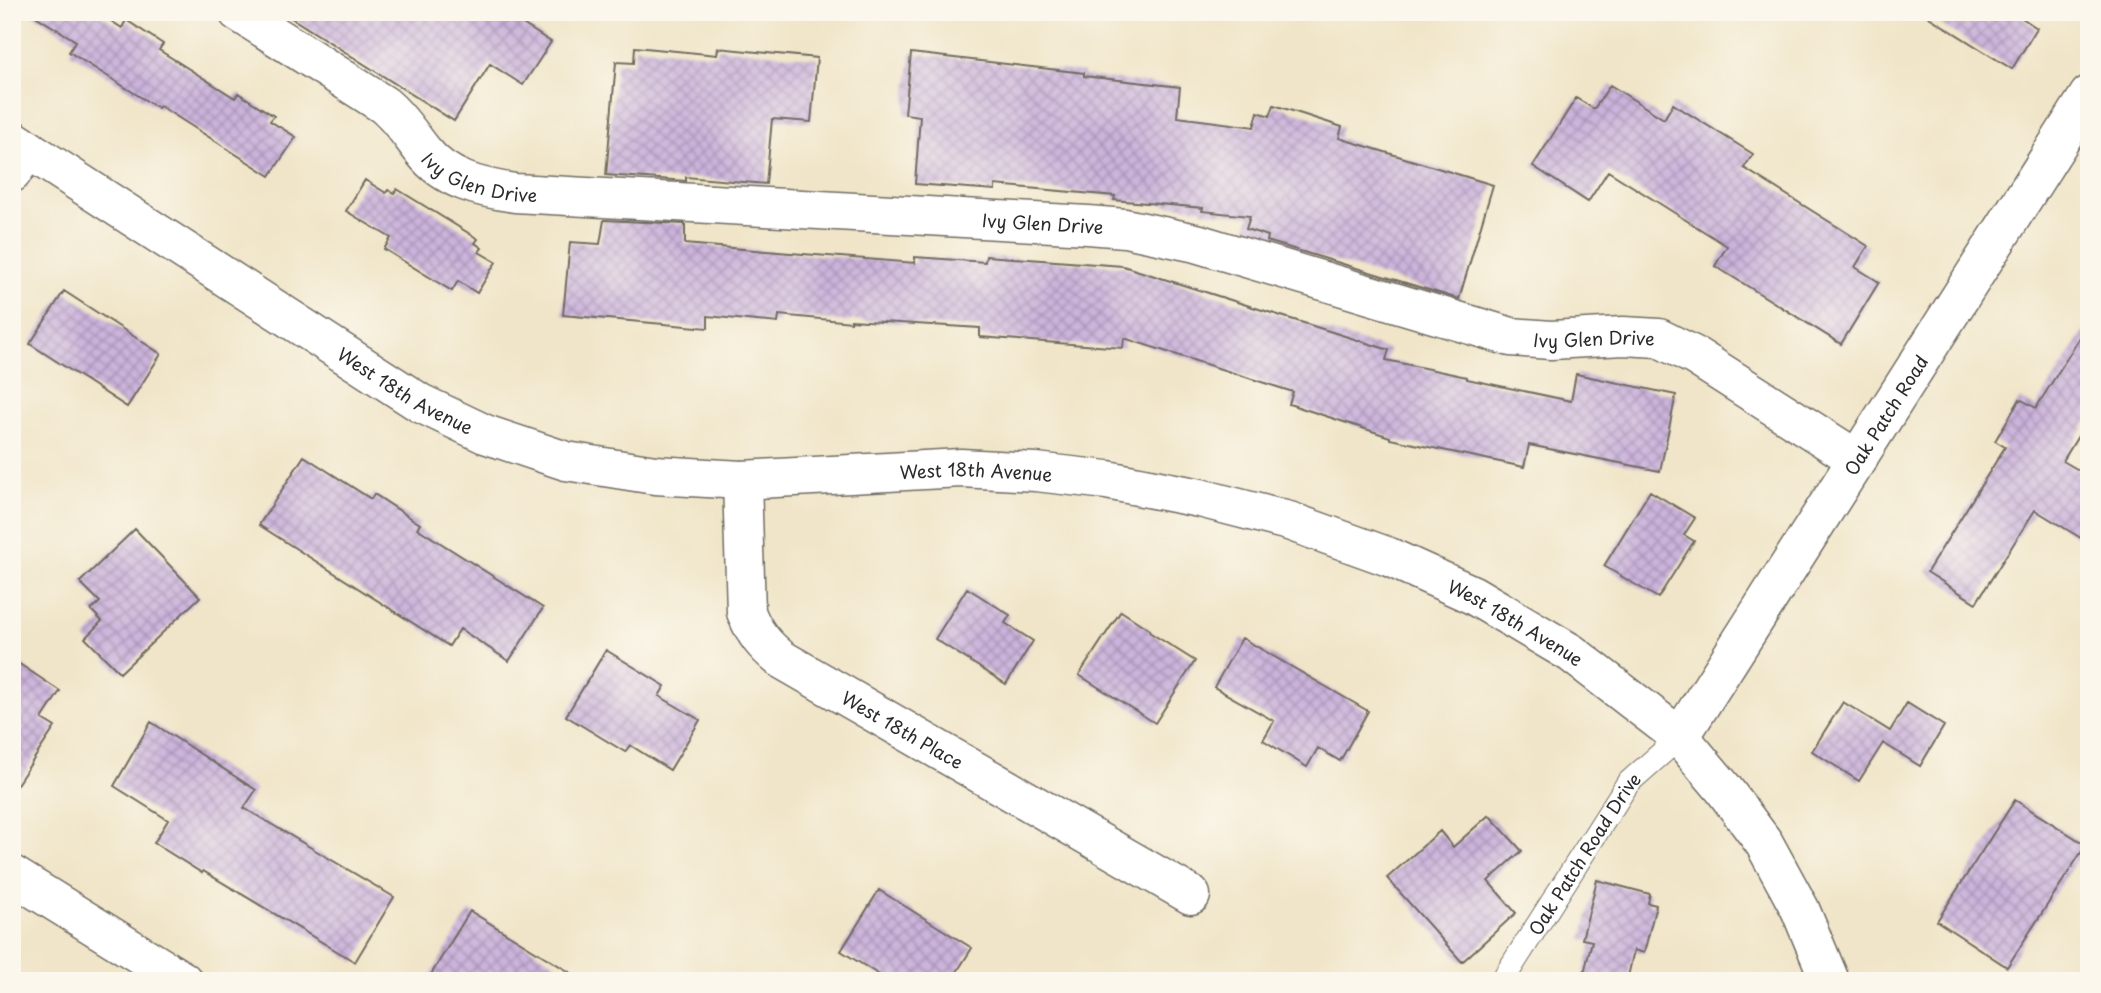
<svg xmlns="http://www.w3.org/2000/svg" width="2101" height="993" viewBox="0 0 2101 993" font-family="'Playpen Sans',sans-serif">
  <style>
    .building { fill: url(#building-cross-hatch) }
    .lines { fill: none; stroke-linecap: round; stroke-linejoin: round }
    .service-casing { stroke: #706c62; stroke-width: 25 }
    .minor-casing { stroke: #706c62; stroke-width: 41 }
    .tertiary-casing { stroke: #706c62; stroke-width: 41 }
    .secondary-casing { stroke: #706c62; stroke-width: 41 }
    .service { stroke: #fff; stroke-width: 23 }
    .minor { stroke: #fff; stroke-width: 38 }
    .tertiary { stroke: #fff; stroke-width: 38 }
    .secondary { stroke: #fff; stroke-width: 38 }
    .labels { text-anchor: middle; dominant-baseline: central; stroke-width: 5; stroke-linejoin: round; paint-order: stroke }
    .street-label { font-size: 18px; fill: #2b2b2b; stroke: #fbf7ec }
  </style>
  <defs>
    <pattern id="building-cross-hatch" width="8" height="8" patternUnits="userSpaceOnUse" patternTransform="scale(1.75)"><rect width="8" height="8" fill="#ccb4dc"/><path d="M0 0l8 8M0 8l8-8" fill="none" stroke="#a693b3"/></pattern>
  </defs>
  <rect width="100%" height="100%" fill="#fbf7ec"/>
  <filter id="ink" filterUnits="userSpaceOnUse"><feTurbulence type="fractalNoise" baseFrequency=".0143" numOctaves="2"/><feDisplacementMap in="SourceGraphic" scale="14" xChannelSelector="R" yChannelSelector="G"/><feConvolveMatrix kernelMatrix="1 2 1 2 8 2 1 2 1" color-interpolation-filters="sRGB"/></filter>
  <filter id="wash" filterUnits="userSpaceOnUse"><feTurbulence type="fractalNoise" baseFrequency=".00686" numOctaves="4" result="noise"/><feDisplacementMap in="SourceGraphic" scale="28" xChannelSelector="R" yChannelSelector="G"/><feGaussianBlur stdDeviation="1.57" result="paint"/><feColorMatrix in="noise" values="0 0 0 0 0 0 0 0 0 0 0 0 0 0 0 0 0 1.4 0 .05"/><feComposite in="paint" operator="in"/></filter>
  <g filter="url(#wash)">
    <rect width="100%" height="100%" fill="#f0e5c8"/>
    <g id="blocks">
      <path class="building" d="M29,12h68l25,16 4,-8 37,24 -4,6 76,48 3,-5 36,23 -4,5 26,16 -26,39 -110,-70 -2,2 -89,-56 7,-11z
        M282,12h222l47,30 -28,43 -33,-21 -36,57z
        M1921,12h92l24,16 -25,41z
        M635,47l82,8 1,-7 99,10 -6,64 -39,-3 -6,65 -80,-7v4l-80,-6 10,-113 18,1z
        M911,53l173,20v3l96,11 -3,30 77,10 4,-15 12,4 4,-11 68,22 -3,11 154,47 -34,114 -192,-58 1,-5 -22,-7 4,-13 -48,-5 1,-3 -89,-8 1,-4 -120,-11v5l-80,-6 5,-68 -15,-2z
        M1610,85l54,34 9,-15 80,50 -9,14 124,78 -13,21 24,15 -38,62 -126,-78 12,-20 -119,-75 -20,31 -55,-36 43,-68 18,11z
        M365,180l21,13 2,-3 6,3 3,-4 81,50 -3,4 7,5 -3,4 17,10 -19,31 -19,-12 -6,10 -68,-42 7,-11 -45,-27z
        M604,220l81,4v20l93,8 137,11v-6l70,5 1,-6 137,10 266,84 -3,10 81,17v2l104,22 5,-27 100,21 -16,76 -131,-26 -5,22 -134,-28v-2l-101,-33 4,-12 -169,-54 -1,10 -143,-11v-9l-129,-8v2l-72,-7 -1,8 -70,-7v12l-145,-13 7,-73 30,2z
        M64,291l97,63 -34,53 -97,-63z
        M2089,323v95l-26,43 26,15v67l-54,-33 -59,93 -49,-31 78,-125 -10,-6 25,-42 16,9z
        M304,456l67,43 3,-5 46,30 -3,4 126,80 -34,53 -49,-32 -11,17 -190,-121z
        M1650,491l45,27 -11,17 10,6 -36,57 -54,-32z
        M135,529l65,68 -80,76 -35,-35 17,-17 -11,-11 9,-8 -20,-20z
        M967,588l43,27 -5,8 28,18 -27,43 -71,-45z
        M1121,611l29,19 -1,2 46,29 -40,62 -76,-48z
        M1242,638l126,73 -28,50 -22,-13 -11,19 -44,-27 11,-19 -60,-34z
        M606,650l59,36 -6,10 41,24 -30,50 -40,-25 -5,7 -59,-36z
        M12,659l48,32 -18,28 13,8 -43,65z
        M1843,702l47,29 17,-28 37,23 -24,40 -37,-23 -24,38 -47,-30z
        M151,722l105,68 -12,18 150,89 -39,65 -152,-91 -1,2 -48,-30 14,-23 -54,-34z
        M2015,800l71,45 -79,122 -70,-46z
        M1489,815l33,36 -34,30 28,32 -54,49 -75,-84 53,-47 13,16z
        M1597,880l53,14 -2,9 8,2 -12,48 -10,-3 -7,31h-45l10,-40 -10,-2z
        M879,890l93,58 -21,33h-62l-48,-30z
        M470,911l114,70h-157z"/>
    </g>
  </g>
  <g filter="url(#ink)">
    <use href="#blocks" fill-opacity="0" stroke="#706c62" stroke-width="2"/>
    <g class="lines">
      <defs>
        <g id="service">
          <path id="s1" d="M1502,981l126,-198 52,-46"/>
        </g>
        <g id="minor">
          <path id="s2" d="M238,12l146,93c17,14 26,30 39,46 22,29 57,37 92,42l573,32 37,3 71,15 315,94 40,3 72,-4 36,2 36,18 163,104"/>
          <path d="M12,173l16,-24"/>
          <path id="s3" d="M742,480l4,132c8,21 18,33 35,47l410,236"/>
          <path d="M12,875l171,106"/>
        </g>
        <g id="tertiary">
          <path id="s4" d="M1680,737l409,-642"/>
        </g>
        <g id="secondary">
          <path id="s5" d="M12,139l408,264 65,31 81,27 89,14 87,5 219,-12 75,4 71,8 93,18 89,23 100,36 84,38 98,58 109,84 43,51 41,55 36,66 30,72"/>
        </g>
      </defs>
      <use href="#service" class="service-casing"/>
      <use href="#minor" class="minor-casing"/>
      <use href="#tertiary" class="tertiary-casing"/>
      <use href="#secondary" class="secondary-casing"/>
      <use href="#service" class="service"/>
      <use href="#minor" class="minor"/>
      <use href="#tertiary" class="tertiary"/>
      <use href="#secondary" class="secondary"/>
    </g>
  </g>
  <g class="labels">
    <g class="street-label">
      <text stroke="none"><textPath href="#s2" startOffset="299">Ivy Glen Drive</textPath></text>
      <text stroke="none"><textPath href="#s2" startOffset="866">Ivy Glen Drive</textPath></text>
      <text stroke="none"><textPath href="#s2" startOffset="1433">Ivy Glen Drive</textPath></text>
      <text stroke="none"><textPath href="#s5" startOffset="467">West 18th Avenue</textPath></text>
      <text stroke="none"><textPath href="#s4" startOffset="382">Oak Patch Road</textPath></text>
      <text stroke="none"><textPath href="#s5" startOffset="1055">West 18th Avenue</textPath></text>
      <text stroke="none"><textPath href="#s5" startOffset="1622">West 18th Avenue</textPath></text>
      <text stroke="none"><textPath href="#s3" startOffset="332">West 18th Place</textPath></text>
      <text stroke="none"><textPath href="#s1" startOffset="152">Oak Patch Road Drive</textPath></text>
    </g>
  </g>
  <rect width="2101" height="993" fill="none" stroke="#fbf7ec" stroke-width="42"/>
</svg>
